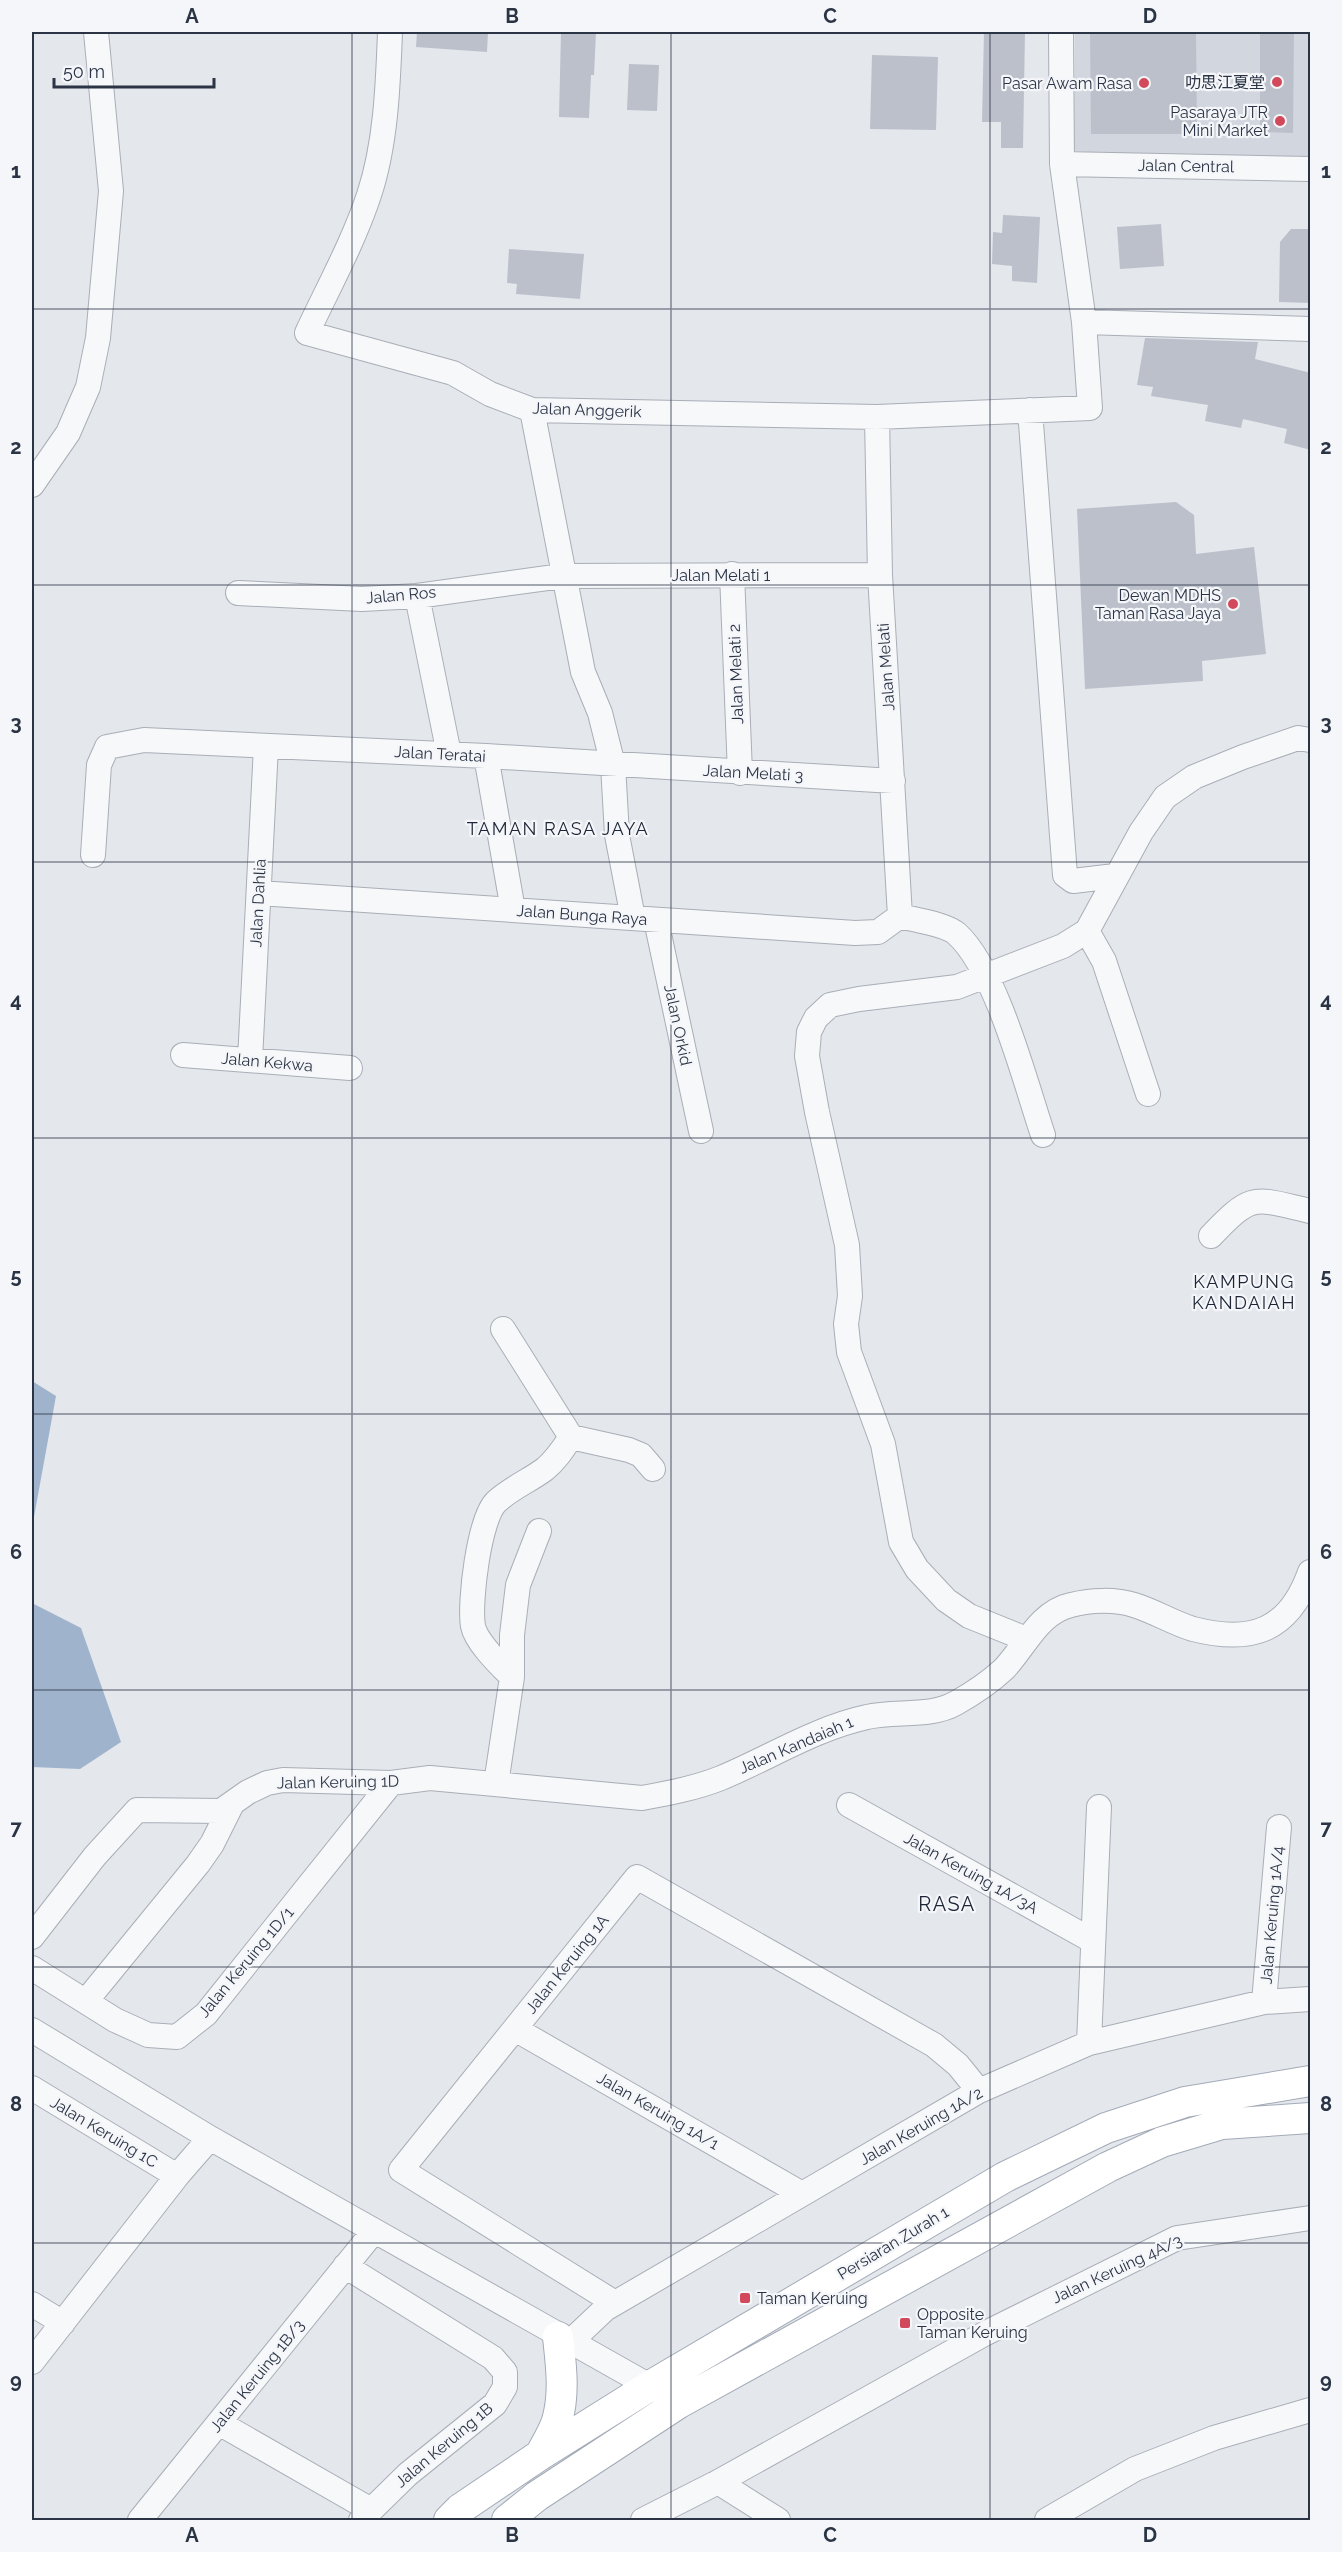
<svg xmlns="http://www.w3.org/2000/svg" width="1342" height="2552" viewBox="0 0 1342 2552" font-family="Raleway,'Noto Sans SC',sans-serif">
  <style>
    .built { fill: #d2d6de }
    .water { fill: #9fb4cc }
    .building { fill: #bbc0ca }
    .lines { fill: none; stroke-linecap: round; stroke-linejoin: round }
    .minor-casing { stroke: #a9aeb7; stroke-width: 26 }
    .major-casing { stroke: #a3abb8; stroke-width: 32 }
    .minor { stroke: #f7f8fa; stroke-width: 24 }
    .major { stroke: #fff; stroke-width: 30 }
    .grid { fill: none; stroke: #2b3445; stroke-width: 1.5; stroke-opacity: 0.55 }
    .poi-dot { fill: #d1495b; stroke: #f4f6f9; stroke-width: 2 }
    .labels { text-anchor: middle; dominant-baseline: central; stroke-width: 4.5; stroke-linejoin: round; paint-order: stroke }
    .poi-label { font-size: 16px; fill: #2b3445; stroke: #f4f6f9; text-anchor: end }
    .street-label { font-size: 16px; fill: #2b3445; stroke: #f4f6f9 }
    .neighbourhood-label { font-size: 18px; letter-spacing: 1.5px; fill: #1d2536; stroke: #f4f6f9 }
    .quarter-label { font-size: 20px; letter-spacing: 1.5px; fill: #1d2536; stroke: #f4f6f9 }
    .neatline { fill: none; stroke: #2b3445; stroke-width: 2 }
    .grid-label { font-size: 20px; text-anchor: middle; font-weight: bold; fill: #2b3445 }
  </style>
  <rect width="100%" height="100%" fill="#e4e7ec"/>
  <path class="built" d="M1075,32h234v129l-235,-5z"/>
  <path class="water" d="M32,1381l24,15 -24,132z
    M32,1603l49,25 40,114 -41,27 -48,-2z"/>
  <path class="building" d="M417,32h71l-1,20 -71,-5z
    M561,32h35l-2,43h-3l-2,43 -30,-1z
    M984,32h41l-2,116h-22v-26h-19z
    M1090,32h106l1,102h-106z
    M1260,32h34l-1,101 -33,-1z
    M872,55l66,2 -2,73 -66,-1z
    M629,64l30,1 -2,46 -30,-1z
    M1003,215l37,2 -3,66 -25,-2v-15l-20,-2 1,-32 9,1z
    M1161,224l3,42 -44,3 -3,-42z
    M1291,229h20v74l-32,-1 1,-60z
    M509,249l75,5 -4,45 -64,-5 1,-10 -10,-1z
    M1145,338l113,4 -3,17 56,14v77l-27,-7 3,-14 -44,-10 -2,9 -36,-7 3,-16 -57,-9 2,-9 -16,-2z
    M1176,502l18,13 2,39 58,-7 12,107 -64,7 1,20 -118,8 -8,-180z"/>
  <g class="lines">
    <defs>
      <path id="minor" d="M390,32c-2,53 -4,112 -21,163 -16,48 -41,93 -62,138l146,40 37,21 42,16 345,7 213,-9 -6,-86 -22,-158 -1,-132
        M1062,164l248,5
        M1084,322l226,7
        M532,410l51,262 17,41 13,52 4,70 16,83
        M1030,410l35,465 8,6 42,-5
        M877,417l3,158 20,341
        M32,485l36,-52 20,-46 10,-49 13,-147 -15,-159
        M732,574l8,199
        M238,593l124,6 55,-3 145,-20 318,-1
        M417,596l32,158
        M486,756l27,154
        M93,855l6,-90 8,-18 37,-7 342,16 407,25
        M259,893l596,40 23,-1 22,-16
        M900,916c14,4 46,8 57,18 40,37 68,148 86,201
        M656,920l45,211
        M1087,931l17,30 44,133
        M183,1055l167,13
        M250,1060l16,-314
        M1211,1236c42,-44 42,-38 99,-25
        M503,1329l68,108 58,13 12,5 12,14
        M1026,1639l-57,-23 -23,-16 -29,-31 -16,-27 -18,-98 -34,-92 -3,-28 4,-28 -3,-51 -30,-133 -10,-56 2,-24 7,-14 14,-13 29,-6 98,-12 106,-41 24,-15 54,-99 24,-35 29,-20 49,-20 55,-19 12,2
        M512,1677v-42l6,-50 21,-54
        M496,1784l16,-107c-12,-12 -36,-35 -39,-51 -4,-23 6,-107 23,-124 15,-14 33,-21 49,-33 11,-9 18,-20 26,-32
        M849,1805l244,136
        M32,1937l63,-81 42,-46 84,1 27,-19 19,-9 16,-3 108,3 39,-5 212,20c27,-5 54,-10 79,-20 48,-20 95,-50 146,-61 28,-7 63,1 89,-14 16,-9 34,-21 48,-34 21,-22 35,-57 67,-64 19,-5 44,-6 63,0 20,6 39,18 59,24 59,15 96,2 117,-57
        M32,1968l83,52 33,15 29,2 29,-23 185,-231
        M86,2001l112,-137 14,-20 19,-38
        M1264,2002l15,-175
        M515,2029l287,165
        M32,2030l178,108 452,255
        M1089,2043l10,-236
        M32,2088l145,88
        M345,2266l148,92 12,14v15l-10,17 -87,70 -47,46
        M615,2303l-214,-133 236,-293 297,168 24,20 21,26
        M32,2304l31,19
        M569,2343l36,-34 374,-218 110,-48 175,-41 46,-3
        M32,2362l145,-186 33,-38
        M219,2423l152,87
        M718,2482l60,38
        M140,2520l234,-289
        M643,2520l75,-38 268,-149 191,-95 133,-20
        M1047,2520l88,-51 79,-31 96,-28"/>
      <path id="major" d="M540,2455c6,-11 13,-22 17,-34 8,-28 4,-56 1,-84
        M449,2520l11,-11 80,-54 110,-69 355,-209 101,-49 79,-26 125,-21
        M507,2520l30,-24 142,-93 429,-236 54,-25 60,-18 88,-6"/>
    </defs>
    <use href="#minor" class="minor-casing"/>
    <use href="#major" class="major-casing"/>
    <use href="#minor" class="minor"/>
    <use href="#major" class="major"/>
  </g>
  <path class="grid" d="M352,32v2488M671,32v2488M990,32v2488M32,309h1278M32,585h1278M32,862h1278M32,1138h1278M32,1414h1278M32,1690h1278M32,1967h1278M32,2243h1278"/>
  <g class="poi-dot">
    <circle cx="1277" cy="82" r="6"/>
    <circle cx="1144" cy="83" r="6"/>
    <circle cx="1280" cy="121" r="6"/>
    <circle cx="1233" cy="604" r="6"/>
    <rect x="739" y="2292" width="12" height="12" rx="3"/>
    <rect x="899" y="2317" width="12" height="12" rx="3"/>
  </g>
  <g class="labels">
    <g class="poi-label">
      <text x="1265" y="82">叻思江夏堂</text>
      <text x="1132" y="83">Pasar Awam Rasa</text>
      <text x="1268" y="112">Pasaraya JTR<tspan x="1268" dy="18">Mini Market</tspan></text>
      <text x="1221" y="595">Dewan MDHS<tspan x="1221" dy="18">Taman Rasa Jaya</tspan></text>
      <text x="757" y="2298" text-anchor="start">Taman Keruing</text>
      <text x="917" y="2314" text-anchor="start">Opposite<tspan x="917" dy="18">Taman Keruing</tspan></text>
    </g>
    <g class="street-label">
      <text transform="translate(1186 166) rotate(1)">Jalan Central</text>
      <text transform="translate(587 410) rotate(2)">Jalan Anggerik</text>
      <text x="721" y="575">Jalan Melati 1</text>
      <text transform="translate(401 595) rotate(-5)">Jalan Ros</text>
      <text transform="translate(886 667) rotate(-94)">Jalan Melati</text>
      <text transform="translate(736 674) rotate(-92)">Jalan Melati 2</text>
      <text transform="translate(440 754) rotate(3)">Jalan Teratai</text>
      <text transform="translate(753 773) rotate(3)">Jalan Melati 3</text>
      <text transform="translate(258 903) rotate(-87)">Jalan Dahlia</text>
      <text transform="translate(582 915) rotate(4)">Jalan Bunga Raya</text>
      <text transform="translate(678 1025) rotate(78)">Jalan Orkid</text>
      <text transform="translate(267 1062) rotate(5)">Jalan Kekwa</text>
      <text transform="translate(796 1745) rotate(-23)">Jalan Kandaiah 1</text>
      <text transform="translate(338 1782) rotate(-1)">Jalan Keruing 1D</text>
      <text transform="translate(971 1873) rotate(29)">Jalan Keruing 1A/3A</text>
      <text transform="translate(1272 1915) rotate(-85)">Jalan Keruing 1A/4</text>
      <text transform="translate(246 1962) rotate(-50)">Jalan Keruing 1D/1</text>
      <text transform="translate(567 1964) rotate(-51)">Jalan Keruing 1A</text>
      <text transform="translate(658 2111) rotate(30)">Jalan Keruing 1A/1</text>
      <text transform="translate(921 2126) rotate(-30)">Jalan Keruing 1A/2</text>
      <text transform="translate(104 2132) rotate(31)">Jalan Keruing 1C</text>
      <text transform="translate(893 2243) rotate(-31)">Persiaran Zurah 1</text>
      <text transform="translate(1117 2269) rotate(-25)">Jalan Keruing 4A/3</text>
      <text transform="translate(257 2376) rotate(-51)">Jalan Keruing 1B/3</text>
      <text transform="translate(444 2445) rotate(-40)">Jalan Keruing 1B</text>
    </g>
    <g class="neighbourhood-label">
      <text x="558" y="828">TAMAN RASA JAYA</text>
      <text x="1244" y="1281">KAMPUNG<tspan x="1244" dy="21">KANDAIAH</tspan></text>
    </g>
    <g class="quarter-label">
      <text x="947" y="1904">RASA</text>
    </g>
  </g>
  <rect width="1342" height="2552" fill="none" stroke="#f4f6f9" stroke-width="66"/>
  <path d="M54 78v9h160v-9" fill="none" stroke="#2b3445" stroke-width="3"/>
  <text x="63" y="78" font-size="18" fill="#2b3445" stroke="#f4f6f9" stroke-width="4.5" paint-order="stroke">50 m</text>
  <rect x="33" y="33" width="1276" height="2486" class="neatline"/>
  <g class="grid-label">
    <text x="192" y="23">A</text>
    <text x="512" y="23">B</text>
    <text x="830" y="23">C</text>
    <text x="1150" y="23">D</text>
    <text x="16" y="178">1</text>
    <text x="1326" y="178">1</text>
    <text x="16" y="454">2</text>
    <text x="1326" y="454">2</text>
    <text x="16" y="730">3</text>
    <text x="1326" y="730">3</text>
    <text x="16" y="1007">4</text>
    <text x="1326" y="1007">4</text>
    <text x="16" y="1283">5</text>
    <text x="1326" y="1283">5</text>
    <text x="16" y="1559">6</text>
    <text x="1326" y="1559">6</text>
    <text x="16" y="1835">7</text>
    <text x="1326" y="1835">7</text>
    <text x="16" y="2111">8</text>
    <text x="1326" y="2111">8</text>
    <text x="16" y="2388">9</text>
    <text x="1326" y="2388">9</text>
    <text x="192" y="2542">A</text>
    <text x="512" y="2542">B</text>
    <text x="830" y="2542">C</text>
    <text x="1150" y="2542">D</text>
  </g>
</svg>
